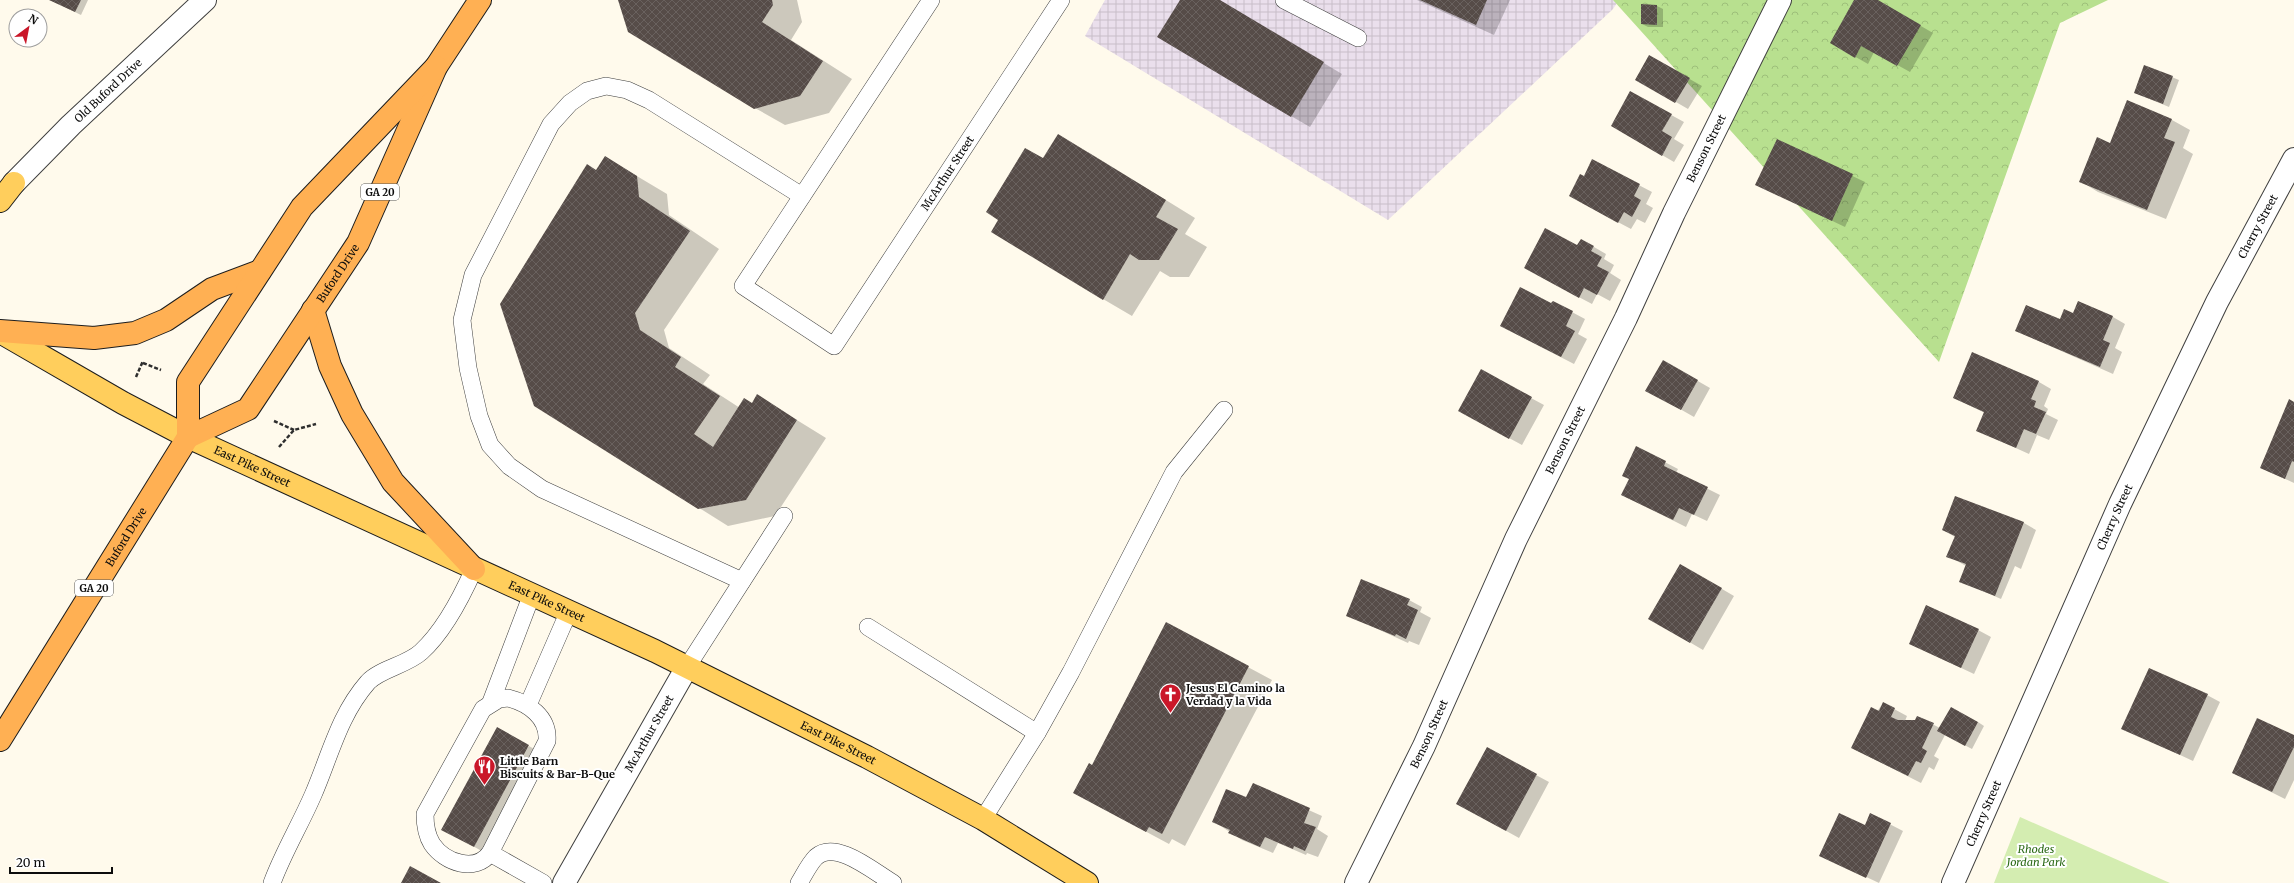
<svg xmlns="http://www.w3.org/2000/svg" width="2294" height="883" viewBox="0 0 2294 883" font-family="Merriweather,serif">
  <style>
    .industrial { fill: url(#industrial-grid) }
    .forest { fill: url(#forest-crowns) }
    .park { fill: #d4edb1 }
    .shadow { fill: #0003 }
    .building { fill: url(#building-cross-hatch) }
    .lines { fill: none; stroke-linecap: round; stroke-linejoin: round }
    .service-casing { stroke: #3f3f3f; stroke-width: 18 }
    .minor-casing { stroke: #3f3f3f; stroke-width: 24 }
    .primary-casing { stroke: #1d1d1d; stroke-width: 24 }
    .trunk-casing { stroke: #1d1d1d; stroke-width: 24 }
    .path { stroke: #2e2e2e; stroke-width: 2.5; stroke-dasharray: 4 2; stroke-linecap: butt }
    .service { stroke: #fff; stroke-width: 17 }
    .minor { stroke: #fff; stroke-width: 22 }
    .primary { stroke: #ffce5c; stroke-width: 22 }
    .trunk { stroke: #ffb053; stroke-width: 22 }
    .labels { text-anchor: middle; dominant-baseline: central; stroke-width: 4; stroke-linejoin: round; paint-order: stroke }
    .shield { fill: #fff; stroke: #555; stroke-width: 1 }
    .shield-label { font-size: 10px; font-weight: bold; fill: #0c0c0c }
    .street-label { font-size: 11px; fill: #0c0c0c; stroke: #fff }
    .poi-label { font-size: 11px; font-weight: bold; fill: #0c0c0c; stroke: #fff; text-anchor: start }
    .park-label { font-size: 11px; font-style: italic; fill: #2c6a17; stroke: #fff }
  </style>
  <defs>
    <pattern id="industrial-grid" width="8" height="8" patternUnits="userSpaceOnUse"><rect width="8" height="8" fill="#eadfec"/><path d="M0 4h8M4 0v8" fill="none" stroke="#c8bec9"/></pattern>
    <pattern id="forest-crowns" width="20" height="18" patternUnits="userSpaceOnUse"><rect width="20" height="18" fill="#b8e08f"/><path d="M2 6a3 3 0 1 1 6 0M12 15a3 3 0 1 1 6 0" fill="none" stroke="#9dbf7a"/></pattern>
    <pattern id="building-cross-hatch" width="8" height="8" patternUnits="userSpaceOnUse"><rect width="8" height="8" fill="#564c48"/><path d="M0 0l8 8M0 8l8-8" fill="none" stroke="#69615e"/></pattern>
  </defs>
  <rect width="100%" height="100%" fill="#fffaec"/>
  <path class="industrial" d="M1105,0h514l-6,9 -225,211 -303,-184z"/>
  <path class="forest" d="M1613,0h495l-48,23 -121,339z"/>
  <path class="park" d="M2020,817l150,66h-176z"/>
  <path class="shadow" d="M50,0h38l-7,15z
    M619,0h178l5,22 -11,18 61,39 -23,34 -44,12 -30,-17z
    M1181,0h38l123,74 -32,53 -19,-11z
    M1417,0h93l-16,35z
    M1856,0h20l57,33 -23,39 -36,-20 -6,12 -37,-21z
    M1642,5l15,1 6,3v18h-15l-6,-3z
    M1649,56l53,30 -14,23 -52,-30z
    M2145,66l34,14 -10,27 -34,-14z
    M1631,93l53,29 -10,17 10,6 -10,17 -62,-36z
    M2128,101l44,19 18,10 -7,18 10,6 -27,65 -68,-27 -18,-11 31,-37z
    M1777,140l88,42 -20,45 -88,-42z
    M1088,152l107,66 -10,16 22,13 -18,30h-19l-10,-6 -28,45 -29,-17 -60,-139z
    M605,157l62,37 2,21 50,34 -55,81 5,18 41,27 -7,9 37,24 13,-4 5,-8 68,42 -51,78 -47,10 -193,-121 62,-234z
    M1593,161l59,31 -6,12 7,4 -8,15 -8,-4 -6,10 -49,-26 3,-26z
    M1578,246l16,1 12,7 -2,5 10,6 -4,8 11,7 -11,21 -13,-7 -5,10 -55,-29z
    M1553,302l32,17 -7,15 9,5 -13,25 -60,-31z
    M2113,317l12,7 -10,24 7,4 -9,22 -97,-43 45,-10z
    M1663,361l47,27 -16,29 -35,-20z
    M2039,382l12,7 -7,17 4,3 -2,5 12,6 -9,20 -12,-5 -8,19 -51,-23 7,-18 -31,-15z
    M1531,398l13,7 -22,40 -50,-27z
    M2294,403v80l-33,-15z
    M1636,447l42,22 -2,4 44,22 -13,26 -15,-7 -6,13 -64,-32 8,-16z
    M2024,523l12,7 -15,39 -6,-3 -14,33 -41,-18 6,-15 -18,-10 7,-19 -12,-7z
    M1681,565l53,31 -31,54 -53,-31z
    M1409,600l13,7 -2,5 11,6 -12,27 -10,-4 -1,2 -61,-28z
    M1166,623l106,57 -87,166 -13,-7 -3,5 -95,-51 18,-27z
    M1978,630l13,7 -17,37 -51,-24z
    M2207,695l13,7 -27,59 -71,-33z
    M1883,703l24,13 -2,5h11l2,-4 22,11 38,-6 6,4 -12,23 -27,-14 -11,21 5,3 -5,11 -5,-3 -8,16 -69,-35z
    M2294,736v44l-9,19 -52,-26z
    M529,746l12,7 -54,101 -32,-18z
    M1536,775l13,7 -30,56 -49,-27z
    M1253,785l69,31 -5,13 11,7 -10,21 -11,-4 -1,2 -28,-12 -5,10 -31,-13 -29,-19 34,-22z
    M1870,814l33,17 -24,52 -59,-28 45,-29z"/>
  <path class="building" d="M49,0h32l-6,12z
    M618,0h154l1,5 -11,17 61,39 -23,35 -46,13 -126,-77z
    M1180,0h40l104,62 -33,55 -134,-80z
    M1420,0h67l-11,25z
    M1854,0h24l43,25 -24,41 -36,-20 -6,12 -25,-15z
    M1641,4l16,1v20l-16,-1z
    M1649,55l41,23 -15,25 -40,-23z
    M2144,65l29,11 -10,28 -29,-11z
    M1630,91l42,23 -10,17 10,6 -10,19 -51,-30z
    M2127,100l45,19 -8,19 11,4 -28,68 -68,-28 18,-45 13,6z
    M1058,134l108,66 -10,17 22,12 -19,31h-20l-9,-6 -27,46 -112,-68 7,-12 -12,-8 39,-64 18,10z
    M1777,139l76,35 -21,47 -77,-36z
    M605,156l32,20 2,21 51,34 -55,82 5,17 41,27 -6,10 45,29 -26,38 19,13 31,-49 8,5 5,-9 40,26 -51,80 -48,9 -164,-103 -34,-102 87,-140 9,6z
    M1592,159l48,25 -6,12 7,4 -9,17 -8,-5 -6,11 -49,-27 11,-22 4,2z
    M1545,228l32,17 4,-6 13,7 -3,5 11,6 -5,9 12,6 -12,23 -13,-7 -5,10 -55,-30z
    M1520,287l31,16 2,-2 20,10 -7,15 9,5 -14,26 -61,-31z
    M2078,301l35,15 -10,24 7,3 -10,24 -85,-36 11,-26 34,14 4,-10 9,4z
    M1972,352l67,29 -8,18 5,2 -2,6 12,5 -10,22 -12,-5 -8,19 -40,-17 8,-19 -31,-14z
    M1663,360l35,20 -17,30 -36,-19z
    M1481,369l51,28 -23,42 -51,-28z
    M2289,399l5,3v60l-2,-1 -7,18 -25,-11z
    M1636,446l30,15 -2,5 44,21 -14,28 -15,-7 -6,12 -52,-25 8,-16 -7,-3z
    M1955,496l69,26 -29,74 -36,-14 7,-18 -20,-7 9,-21 -13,-6z
    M1680,564l42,24 -32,55 -42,-24z
    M1361,579l49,20 -3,6 11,5 -12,29 -10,-5 -1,2 -49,-20z
    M1926,605l53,24 -18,39 -52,-24z
    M1166,622l83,44 -87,168 -13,-7 -3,5 -73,-39 16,-30 3,2z
    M2149,668l59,26 -28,61 -59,-26z
    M1883,702l12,6 -4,9 7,3h17l2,-4 17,7 -12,25 5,3 -6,12 -5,-2 -8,15 -57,-28 20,-41 8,4z
    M1951,707l27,15 -13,24 -28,-15z
    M2257,718l37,17v12l-22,45 -40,-19z
    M497,727l32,18 -55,102 -33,-17z
    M1487,747l50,27 -31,57 -50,-27z
    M1253,783l57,25 -6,15 12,4 -11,24 -11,-5 -1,3 -28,-12 -5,10 -32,-14 2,-3 -18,-8 14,-33 20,8z
    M1839,813l26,12 5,-12 21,10 -25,55 -47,-22z
    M410,866l31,17h-40z"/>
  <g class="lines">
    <defs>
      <g id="service">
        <path id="s1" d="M931,0l-188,286 91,60 227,-346"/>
        <path d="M1284,0l74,38"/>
        <path d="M742,581l-200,-92 -33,-23 -19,-21 -11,-29 -11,-48 -6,-48 11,-45 78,-151 19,-21 17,-12 19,-5 21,4 22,10 153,96"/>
        <path d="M868,627l169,106"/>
        <path d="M687,667l97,-151"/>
        <path d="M508,698c20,5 41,19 39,43l-57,112c-14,20 -45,10 -58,-9 -5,-8 -7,-20 -7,-30l58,-105 16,-10z"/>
        <path d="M491,702l41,-108"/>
        <path d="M528,705l41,-94"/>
        <path d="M983,819l54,-86 34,-61 103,-200 50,-62"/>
        <path d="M490,853l53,30"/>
        <path d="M272,883c11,-30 28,-58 41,-88 17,-39 26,-80 55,-113 12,-13 39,-17 53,-30 22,-20 41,-56 53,-83"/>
        <path d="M799,883c5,-8 10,-19 17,-26 20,-18 58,15 77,26"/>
      </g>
      <g id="minor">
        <path id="s2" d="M14,183l57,-58 134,-125"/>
        <path id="s3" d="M564,883l123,-216"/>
        <path id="s4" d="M1356,883l68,-137 92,-207 110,-221 48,-105 106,-213"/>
        <path id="s5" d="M1953,883l167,-379 97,-202 77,-143"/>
      </g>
      <g id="primary">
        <path d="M0,201l14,-18"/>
        <path id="s6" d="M0,332l123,71 65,34 467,214 212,106 116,62 104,64"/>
      </g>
      <g id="trunk">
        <path d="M313,310l17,56 22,48 41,68 81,87"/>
        <path d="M0,331l94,7 41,-5 31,-13 46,-31 48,-18"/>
        <path id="s7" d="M188,437l60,-28 110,-166 78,-176 44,-67"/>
        <path id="s8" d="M0,740l188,-303v-55l114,-175 134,-140"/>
      </g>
    </defs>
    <use href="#service" class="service-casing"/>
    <use href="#minor" class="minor-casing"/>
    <use href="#primary" class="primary-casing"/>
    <use href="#trunk" class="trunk-casing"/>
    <path class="path" d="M143,363l18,7
      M136,377l7,-16
      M274,421l20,9
      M279,447l15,-17 22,-6"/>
    <use href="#service" class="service"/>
    <use href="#minor" class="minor"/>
    <use href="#primary" class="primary"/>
    <use href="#trunk" class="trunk"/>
  </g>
  <defs>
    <symbol id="church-pin" viewBox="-11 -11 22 30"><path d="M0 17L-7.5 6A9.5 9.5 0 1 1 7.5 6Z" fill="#ca1729" stroke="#fff"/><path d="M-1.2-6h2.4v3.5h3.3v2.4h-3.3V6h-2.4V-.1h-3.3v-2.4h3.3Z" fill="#fff"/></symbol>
    <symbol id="restaurant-pin" viewBox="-11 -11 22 30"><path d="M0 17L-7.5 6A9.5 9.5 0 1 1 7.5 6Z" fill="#ca1729" stroke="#fff"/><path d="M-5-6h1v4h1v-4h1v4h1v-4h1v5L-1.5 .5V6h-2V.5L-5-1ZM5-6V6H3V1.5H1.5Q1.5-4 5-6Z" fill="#fff"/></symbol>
  </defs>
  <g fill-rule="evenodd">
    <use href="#church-pin" x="1158" y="682" width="25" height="34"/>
    <use href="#restaurant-pin" x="472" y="754" width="25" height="34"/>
  </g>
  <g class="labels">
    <g class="shield">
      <rect x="361" y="184" width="38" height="16" rx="3"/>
      <rect x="75" y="580" width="38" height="16" rx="3"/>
    </g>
    <g class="shield-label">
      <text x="380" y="192">GA 20</text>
      <text x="94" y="588">GA 20</text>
    </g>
    <g class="street-label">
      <text stroke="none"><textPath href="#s2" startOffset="132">Old Buford Drive</textPath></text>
      <text stroke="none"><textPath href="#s4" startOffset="814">Benson Street</textPath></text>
      <text stroke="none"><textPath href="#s1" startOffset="658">McArthur Street</textPath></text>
      <text stroke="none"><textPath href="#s5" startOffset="724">Cherry Street</textPath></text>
      <text stroke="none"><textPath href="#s7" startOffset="229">Buford Drive</textPath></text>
      <text stroke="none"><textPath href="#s4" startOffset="490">Benson Street</textPath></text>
      <text stroke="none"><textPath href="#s6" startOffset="286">East Pike Street</textPath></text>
      <text stroke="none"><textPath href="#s5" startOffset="400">Cherry Street</textPath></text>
      <text stroke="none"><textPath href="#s8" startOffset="239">Buford Drive</textPath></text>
      <text stroke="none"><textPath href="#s6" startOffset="610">East Pike Street</textPath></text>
      <text stroke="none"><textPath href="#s3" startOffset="172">McArthur Street</textPath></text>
      <text stroke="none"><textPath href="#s4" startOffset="166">Benson Street</textPath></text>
      <text stroke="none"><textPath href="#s6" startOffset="934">East Pike Street</textPath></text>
      <text stroke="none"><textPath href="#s5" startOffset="76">Cherry Street</textPath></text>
    </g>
    <g class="poi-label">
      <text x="1186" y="688">Jesus El Camino la<tspan x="1186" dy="13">Verdad y la Vida</tspan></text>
      <text x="500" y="761">Little Barn<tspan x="500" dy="13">Biscuits &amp; Bar-B-Que</tspan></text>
    </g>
    <g class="park-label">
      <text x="2036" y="849">Rhodes<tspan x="2036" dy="13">Jordan Park</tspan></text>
    </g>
  </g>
  <g transform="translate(28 28) rotate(32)"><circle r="19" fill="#ffffff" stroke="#9e9e9e"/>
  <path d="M0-3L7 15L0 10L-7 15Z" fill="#ca1729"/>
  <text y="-6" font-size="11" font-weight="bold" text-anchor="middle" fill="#0c0c0c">N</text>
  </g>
  <path d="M10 867v6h102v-6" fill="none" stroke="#0c0c0c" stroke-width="2"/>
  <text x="16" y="867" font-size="12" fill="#0c0c0c" stroke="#ffffff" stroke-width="3" paint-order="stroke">20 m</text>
</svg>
